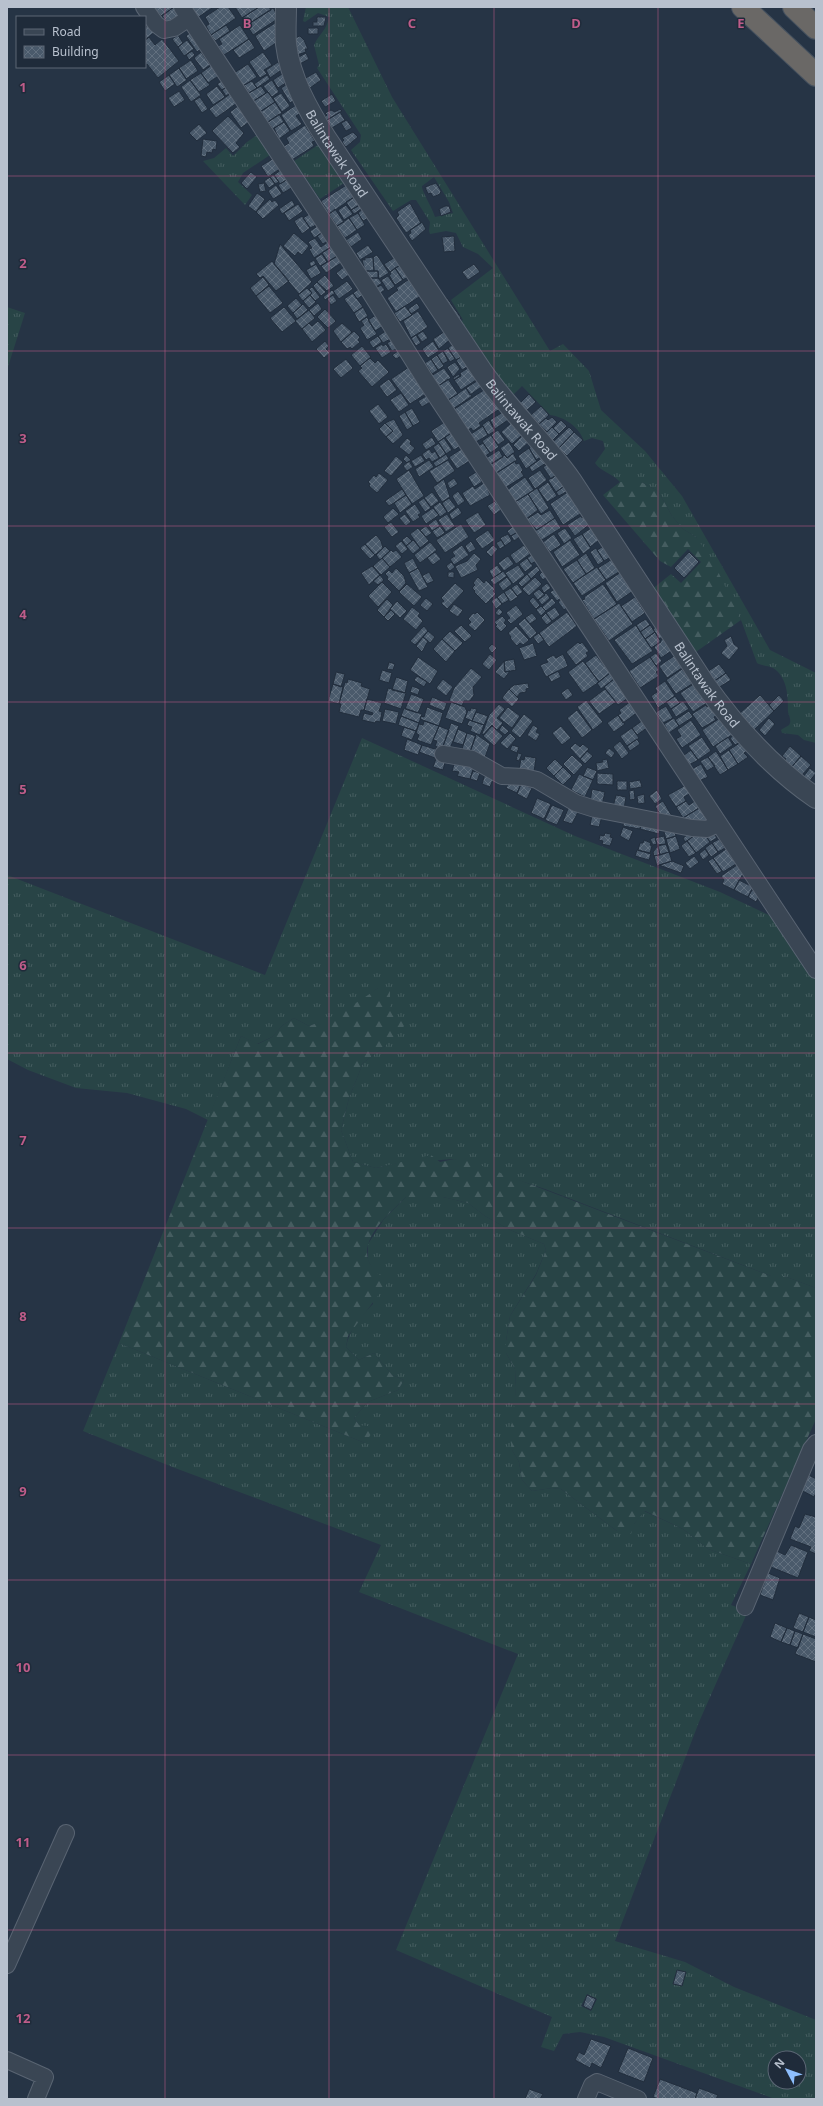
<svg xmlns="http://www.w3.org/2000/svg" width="823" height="2106" viewBox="0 0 823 2106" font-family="'Noto Sans',sans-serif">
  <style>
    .grass { fill: url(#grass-tufts); fill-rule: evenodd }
    .forest { fill: url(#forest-firs) }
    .building { fill: url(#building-cross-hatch); stroke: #212d3c }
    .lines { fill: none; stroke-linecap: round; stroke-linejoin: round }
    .minor-casing { stroke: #596472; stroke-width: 18 }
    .tertiary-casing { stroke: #596472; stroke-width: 22 }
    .trunk-casing { stroke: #45515f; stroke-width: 24 }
    .minor { stroke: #3a4654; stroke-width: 16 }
    .tertiary { stroke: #3a4654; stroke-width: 20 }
    .trunk { stroke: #6a6866; stroke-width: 22 }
    .grid { fill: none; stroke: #be5c89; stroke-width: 1; stroke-opacity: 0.55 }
    .labels { text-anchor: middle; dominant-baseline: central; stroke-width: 3; stroke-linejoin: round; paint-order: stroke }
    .street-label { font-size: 13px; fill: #b8c1ce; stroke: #1f2b3a }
    .grid-label { font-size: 13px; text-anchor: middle; font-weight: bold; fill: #be5c89; stroke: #1f2b3a; stroke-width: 3; stroke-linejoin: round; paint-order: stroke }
  </style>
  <defs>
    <pattern id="grass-tufts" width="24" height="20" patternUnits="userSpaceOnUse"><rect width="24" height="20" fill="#284446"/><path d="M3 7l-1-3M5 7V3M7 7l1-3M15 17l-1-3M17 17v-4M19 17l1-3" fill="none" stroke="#455d60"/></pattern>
    <pattern id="forest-firs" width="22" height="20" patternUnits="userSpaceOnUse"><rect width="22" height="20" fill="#284446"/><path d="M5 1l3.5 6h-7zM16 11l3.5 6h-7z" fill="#455d60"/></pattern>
    <pattern id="building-cross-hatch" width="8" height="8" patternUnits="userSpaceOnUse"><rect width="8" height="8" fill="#4a5a6b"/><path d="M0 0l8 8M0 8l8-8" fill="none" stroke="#62707f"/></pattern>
  </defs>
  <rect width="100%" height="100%" fill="#263445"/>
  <path class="grass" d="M306,7h42l44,90 158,254 13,-7 26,27 12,39 44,41 37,45 88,154 46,23v70l-12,-3 -6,-5 -16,-2 -1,-3c2,-2 6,-3 8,-5 3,-4 0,-9 -1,-13 0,-14 0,-30 -11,-41 -6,-6 -13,-4 -20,-8l-16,-43 -45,-83 -13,-8 -11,-13 -14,-25 -17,-9h-21c-8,-9 -19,-10 -25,-19l10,-14 -2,-8 -11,-3 -8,3c-5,-14 -19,-24 -34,-26l-28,-29 -11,11 -53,-73 5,-4 -12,-20 42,-32 -15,-14 -15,-7 -7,-14 -10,-2 -16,3 -1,-3 1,-9 -14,-22h-5l-18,11 -42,-61 9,-8 1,-7 -44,-67 2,-3 -5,-20c5,-11 13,-15 15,-28l-11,-4 -13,9 -2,-1zM434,177l15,25 4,11 -18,4c-2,-8 -14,-27 -13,-31z
    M260,133l13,20 -30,20 -5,9 14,13 -7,10 -42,-44 11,-3 12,-10 7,8 14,-14z
    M321,143l26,38 -27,18 -26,-38z
    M7,307l18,6 -18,57z
    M362,738l213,98 145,56 53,25 43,63v308l-32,-12h-13l-226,-87 -91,-30 -55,4 -23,5 -23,-6 -12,-32 8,-32 14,-35 22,-17 5,-36v-22h-12l-18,14 -30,17 -21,7 -15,-8 -11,7 -11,12 -15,7 -16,-8 -33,84 -22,-11 -59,-16 -51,-5 -48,-18 -21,-11v-184l258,100z
    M421,1196l22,1 25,6 17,13 25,14 34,14 2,6 -10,24 -26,42 -4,25v12l9,16 1,19 -4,62 7,12 3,18 10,11 20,-3 9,1 56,42 17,-7 10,-13 39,18 25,20 43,15 -20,41 17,6 -49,111 -84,219 70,21 49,25 82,33v79h-41l-171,-62 -24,-5 -17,2 -9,17 -13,-4 11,-30 -156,-67 122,-296 -159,-62 22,-47 -206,-77 -92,-37 36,-88 246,100 -6,-18 -5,-7 14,-16 30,-12 6,-10 -12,-5 -18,-22 -15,7 -13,-13c3,-17 15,-31 27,-43l-1,-36 -4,-8v-16l16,-25 22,-22zM587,1994l10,5 -6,12 -10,-5zM775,2058h24v24h-24z"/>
  <path class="forest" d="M620,482h21l17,9 14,25 11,13 13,8 17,24 28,59 -48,34 -42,-64 20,-16 10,9 20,-21 -13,-13 -17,18 -11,-6 -57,-66z
    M378,988h12v22l16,14 -21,22 -22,17 -14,35 -8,32 12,32 23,6 55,-13 9,7 14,-3 15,2 302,115h13l32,12v131l-65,145 -43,-15 -25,-20 -38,-18 -11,13 -3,10 -14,-3 -56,-42 -9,-1 -20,3 -10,-11 -3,-18 -7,-12 -2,-12 6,-50 -1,-19 -9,-16v-12l4,-25 26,-41 10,-25 -2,-6 -34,-14 -25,-14 -17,-13 -25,-6h-37c-16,16 -52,45 -34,70 4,6 11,10 16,15l-40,54 -2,11 13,13 15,-7 18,22 12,5 -6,10 -30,12 -14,16 5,7 17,2 -11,16 -246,-100 122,-307 17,8 14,-7 11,-12 11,-7 15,8c26,-9 47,-22 69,-38z"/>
  <path class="building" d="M154,7h20l-13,9z
    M174,7l7,8 -12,10 -7,-9z
    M190,7h22v1l-15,10z
    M220,7h8l8,11 -25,17 -5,-9 3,-2 -4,-7z
    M235,7h24l-17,11z
    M259,7h10l2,3 -24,15 -5,-7z
    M273,8l6,10 -26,17 -6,-10z
    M317,17h9l-2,9h-11v-4h4z
    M281,19l1,20 -18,12 -9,-15z
    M150,24l6,7 -10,8 -1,-11z
    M226,25l4,6 -15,10 -4,-6z
    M240,25l9,14 -25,16 -6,-9 4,-2 -3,-5z
    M308,28h10v6h-10z
    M191,32l11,16 -5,4 -11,-16z
    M178,35l5,8 -5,4 -6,-8z
    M300,36l4,4 4,9h-3l1,3 -12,4 -2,-17z
    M149,37l6,8 7,-6 17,22 -21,17 -11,-14 -2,1v-24z
    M249,39l6,9 -16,10 -6,-8z
    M187,40l7,9 -10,7 -6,-9z
    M192,51l3,4 -6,5 -3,-5z
    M201,52l9,13 -7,5 -9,-12z
    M263,52l9,13 -8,5 3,4 -7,4 -11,-16z
    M306,53l3,6 -9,5 -3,-6z
    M191,60l7,11 -12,8 -7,-11z
    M278,62l5,7 -13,9 -4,-8z
    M213,64l7,11 -12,8 -7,-10z
    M248,64l9,13 -14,9 -9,-13z
    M179,68l8,12 -10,7 -8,-12z
    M316,72l5,8 -11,8 -6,-9z
    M201,73l9,12 -11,7 -9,-12z
    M282,74l5,8 -9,6 -5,-8z
    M169,75l6,9 -10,7 -6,-9z
    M267,75l3,4 -13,9 -3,-4z
    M190,80l11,15 -10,7 -10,-15z
    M223,80l5,6 -6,4 -5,-6z
    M272,80l7,12 -7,5 -9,-11z
    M252,81l5,7 -8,5 -5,-8z
    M289,83l9,15 -8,5 -9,-15z
    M217,86l8,11 -12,8 -7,-11z
    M228,86l4,6 -6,4 -4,-6z
    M261,86l5,7 -14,9 -5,-8z
    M179,91l6,9 -11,7 -6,-9z
    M268,92l7,10 -16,11 -7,-11z
    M281,93l9,13 -8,6 -9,-14z
    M230,94l7,9 -21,15 -7,-9z
    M332,94l4,7 -11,6 -4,-6z
    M200,97l8,12 -6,4 -8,-12z
    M275,102l7,11 -14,9 -7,-7v-4z
    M296,105l5,8 -5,3 6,8 -11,7 -10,-16z
    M238,106l11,16 -8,6 -11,-16z
    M340,109l2,2 -15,9 -2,-3 2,-2 -2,-2 6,-3 4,2z
    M340,112l5,8 -13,8 -5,-8z
    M279,114l5,8 -11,7 -5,-7z
    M228,116l16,17 -8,10 4,4 -7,6 -21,-22z
    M347,120l5,8 -6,3 -5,-8z
    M284,122l6,9 -11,8 -5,-11z
    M199,124l8,9 -10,8 -8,-8z
    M305,125l10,16 -3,1 2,4 -22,14 -8,-14 5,-3 -3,-5z
    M353,132l5,5 -12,10 -4,-5 2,-2 -2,-2z
    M203,139l14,2 -1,9 -3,-1 -1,4 -5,-1 -1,5 -5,-1z
    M274,158l7,10 -13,9 -7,-11z
    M282,169l6,10 -8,5 -6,-9z
    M251,172l6,5 -10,12 -6,-6z
    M274,175l5,7 -4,2 -5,-7z
    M270,177l5,7 -6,4 -5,-7z
    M288,179l5,8 -10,6 -5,-8z
    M264,183l2,8 -6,1 -2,-8z
    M436,183l5,8 -1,3 -7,3 -2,-4 -3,1 -3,-7z
    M348,184l8,12 -27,18 -8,-13z
    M276,185l6,9 -9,5 -5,-8z
    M257,193l8,6 -9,13 -8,-6z
    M354,197l5,8 -8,5 -5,-8z
    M270,199l2,3 3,-2 4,5 -16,14 -7,-7z
    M292,200l3,5 -13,9 -3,-5z
    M410,203l11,20 -15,10 -10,-15 3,-3 -2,-3z
    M298,204l5,7 -14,10 -5,-8z
    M362,204l2,3 -10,7 -3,-4z
    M346,205l7,9 -9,6 -6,-10z
    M445,206h4l2,6 -10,4 -2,-7z
    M364,208l6,9 -7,4 -5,-8z
    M335,209l9,13 -7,4 -8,-12z
    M311,213l7,11 -8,4 -7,-10z
    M358,213l7,12 -8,5 -8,-12z
    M302,216l8,12 -8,6 -8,-13z
    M349,218l8,12 -12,8 -8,-12z
    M422,222l4,7 -14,12 -4,-6 3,-2 -1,-3z
    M319,225l4,7 -9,6 -4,-7z
    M323,232l6,8 -6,4 -6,-8z
    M358,232l4,7 -11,8 -5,-7z
    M294,233l15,13 -7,9 -4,-3 -3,4 -12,-10z
    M454,236l1,15 -11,1 -2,-15z
    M315,238l6,9 8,-6 3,5 -18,12 -5,-9 3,-1 -4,-6z
    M280,244l32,38 -13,12 -25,-30z
    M368,245l5,7 -13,8 -4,-7z
    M333,246l6,9 -11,7 -6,-9z
    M322,254l5,8 -7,4 -5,-8z
    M377,255l12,18 -10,6 -1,-8h-4l-1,-14z
    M337,256l4,7 -15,10 -5,-7z
    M397,256l5,8 -12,8 -6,-8z
    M373,257l1,14h-9l-3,-11h3v-2z
    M314,260l2,4 -5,3 -2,-4z
    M272,261l17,20 -13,10 -13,-15 -3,2 -4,-4z
    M316,264l5,9 -10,6 -5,-9z
    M402,264l8,11 -7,5 -8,-12z
    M474,264l6,8 -12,8 -6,-8z
    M344,267l6,7 -8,6 -6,-7z
    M395,268l8,12 -8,5 -6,-10 2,-1 -1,-2z
    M365,271h13v7h-13z
    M325,275l9,11 -7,5 -10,-9z
    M388,276l7,10 -7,5 -7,-11z
    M263,277l6,8 -13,11 -6,-8z
    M370,278h8l4,5 -6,4z
    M411,278l11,17 -26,17 -9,-14 11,-8 -2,-2z
    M347,281l6,8 -14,10 -6,-8z
    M317,282l9,10 -5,4 -8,-10z
    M381,285l4,5 -6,4 -3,-6z
    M269,286l14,17 -13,10 -14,-17z
    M312,287l8,10 -5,4 -5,-6 2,-2 -3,-4z
    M307,288l5,5 -9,8 -5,-6z
    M359,289l4,6 -6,4 -4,-6z
    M332,290l3,3 -10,7 -2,-3z
    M353,293l10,14 -9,6 -10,-14z
    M310,295l6,7 -7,6 -6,-7z
    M333,295l4,6 -6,4 -4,-6z
    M296,298l6,7 -9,8 -6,-7z
    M447,298l14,20 -6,4 -12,-21z
    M318,303l4,6 -8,7 -5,-6z
    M417,303l3,5 -9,6 -3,-5z
    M303,304l5,6 -11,9 -4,-6z
    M405,306l7,9 -12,7 -6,-9z
    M284,307l12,14 -14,11 -12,-14z
    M363,307l5,9 -9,6 -5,-9z
    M325,309l11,12 -8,7 -11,-11z
    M309,310l6,8 -13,11 -7,-8z
    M418,311l10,16 -17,11 -8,-17z
    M376,315l7,11 -8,5 -7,-11z
    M367,317l10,17 -10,6 -7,-12 4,-3 -3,-4z
    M318,321l8,9 -14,12 -10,-13 7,-6 3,3z
    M342,323l10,9 -11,10 -8,-11z
    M387,330l5,8 -9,5 -5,-7z
    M447,330l5,8 -13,11 -6,-10z
    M354,331l6,6 -2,3 2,2 -8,7 -2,-2 -3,2 -6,-7z
    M423,331l5,7 -6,4 -5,-7z
    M416,335l5,8 -5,3 -5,-8z
    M378,336l4,6 -9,6 -4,-6z
    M392,340l6,8 -6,3 -5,-8z
    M325,341l4,5 -3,3 4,4 -6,5 -8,-9z
    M433,341l6,10 -11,7 -6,-9z
    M456,342l8,13 -8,5 -8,-12z
    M382,344l1,2 3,-2 5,8 -9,6 -7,-10z
    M362,346l9,11 -11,9 -9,-11z
    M448,348l7,11 -5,3 -7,-11z
    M398,351l3,5 -5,3 -4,-4z
    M443,351l5,10 -5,3 -6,-9z
    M437,355l7,11 -6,4 -7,-11z
    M464,355l6,10 -8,5 -6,-10z
    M370,358l5,5 3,-3 11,12 -17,15 -14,-16 4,-3 -2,-2z
    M346,359l7,9 -12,10 -8,-9z
    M431,359l7,11 -6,4 -7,-11z
    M455,362l5,7 -7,8 -6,-10z
    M471,366l8,12 -18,12 -7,-10 7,-4 -1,-3z
    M409,367l18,26 -17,11 -19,-25z
    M444,368l7,10 -13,8 -7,-10z
    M459,374l1,2 -6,4 -1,-2z
    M389,379l8,11 -10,7 -8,-11z
    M448,379l10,15 -12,7 -9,-14z
    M480,379l4,6 -14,10 -4,-7z
    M466,388l6,8 -19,13 -6,-8z
    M487,388l14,20 -22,15 2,3 -8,5 -2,-3 -4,3 -14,-21z
    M401,393l8,12 -10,7 -9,-12z
    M529,394l7,8 -10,9 -7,-7z
    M428,395l4,6 -10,6 -4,-6z
    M378,404l10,13 -9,7 -10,-13z
    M541,406l8,9 -10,9 -8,-9z
    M412,408l8,14 -7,4 -8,-14z
    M405,412l8,14 -6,4 -8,-14z
    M503,412l5,8 -13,9 -5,-9z
    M552,417l5,5 -10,10 -8,-8 7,-6 2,2z
    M394,419l9,16 -10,9 -7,-7 7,-6 -8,-8z
    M489,420l6,11 -7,4 -6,-10z
    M561,420l6,6 -8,8 -6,-6z
    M446,421l7,11 -15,10 -7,-11z
    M385,423l8,8 -7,6 -7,-8z
    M511,423l11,12 -10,9 -11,-12z
    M483,426l5,9 -12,7 -5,-8z
    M552,427l7,7 -7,7 -7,-7z
    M569,427l5,5 -16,17 -6,-6z
    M498,430l7,10 -7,5 -7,-10z
    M453,432l9,13 -8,5 -9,-13z
    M574,432l9,8 -16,16 -8,-8z
    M491,435l8,12 -9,6 -8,-12z
    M523,435l7,6 -11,10 -6,-6z
    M432,437l4,7 -10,6 -4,-6z
    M407,438l4,3 -1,3 5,4 -6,7 -10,-8z
    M444,438l8,12 -6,4 -8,-12z
    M509,442l6,10 -8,6 -7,-10z
    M439,443l7,11 -6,4 -7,-11z
    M483,443l7,10 -5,3 -7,-10z
    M534,444l8,12 -6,4 -7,-12z
    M463,448l8,12 -14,9 -8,-12z
    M529,448l8,13 -11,8 -8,-13z
    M429,449l3,4 3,-2 4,7 -7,4 -3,-4 -3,2 -4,-6z
    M499,450l4,7 -13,8 -4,-7z
    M513,453l4,7 -22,14 -6,-9 16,-10 2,3z
    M446,454l3,5 -13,8 -3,-4z
    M406,455l5,5 -4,3 -4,-4z
    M421,455l4,6 -10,6 -4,-6z
    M396,456l7,6 -12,14 -7,-5z
    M542,458l4,5 -14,9 -3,-5z
    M429,460l5,7 -15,10 -4,-8z
    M448,460l7,11 -18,12 -8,-12z
    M409,461l4,6 -6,4 -4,-5z
    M515,461l1,3 3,-1 4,7 -2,2 3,4 -19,12 -10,-14z
    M551,462l7,12 -7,5 -8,-12z
    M409,470l15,26 -12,8 -16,-25z
    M540,470l7,10 -12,9 -7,-11z
    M476,472l6,10 -8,5 -6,-10z
    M379,473l9,7 -11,13 -8,-7 1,-2 -2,-2 6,-7 2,2z
    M558,474l8,11 -10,7 -8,-12z
    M525,477l9,13 -19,12 -8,-12z
    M454,478l4,6 -8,5 -3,-6z
    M444,479l6,18 -8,5 -9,-15z
    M485,482l5,13 -20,11 -8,-13 11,-7 2,3z
    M548,482l9,14 -10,6 -9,-13z
    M566,485l3,5 -10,6 -3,-4z
    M537,488l12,20 -8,6 -13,-20z
    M402,489l4,6 -17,11 -4,-5z
    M458,491l7,10 -7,5 -6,-10z
    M569,491l14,21 -20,13 -13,-21z
    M432,492l7,9 -8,6 -7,-9z
    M528,494l10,16 -12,9 -11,-17z
    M406,495l6,9 -12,9 -6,-10z
    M424,498l7,10 -6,4 -7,-10z
    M449,498l7,9 -8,6 -6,-10z
    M495,501l6,9 -7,5 -7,-9z
    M440,502l7,10 -7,5 -7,-10z
    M415,504l6,9 -3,2 2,2 -7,5 -8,-11z
    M458,507l4,6 -10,7 -3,-6z
    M393,508l6,6 -11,9 -5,-6z
    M433,508l6,7 -13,9 -5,-8z
    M550,510l5,8 -18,12 -10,-11 11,-7 3,3z
    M478,512l8,13 -12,8 -9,-13z
    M405,514l6,8 -5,4 -7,-8z
    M447,514l8,12 -9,6 -8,-12z
    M581,516l1,2 4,-2 5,7 -16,13 -8,-11z
    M555,518l6,10 -19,12 -7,-9z
    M436,519l4,7 -8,5 -4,-6z
    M391,522l8,10 -7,5 -8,-10z
    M461,524l8,13 -24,16 -9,-13z
    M515,525l4,6 -8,5 -4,-5z
    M426,526l6,7 -6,4 -6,-7z
    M440,526l5,7 -8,5 -5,-7z
    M594,526l8,12 -12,9 -8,-13z
    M418,528l11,13 -9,7 -10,-14z
    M565,528l7,10 -8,6 -7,-11z
    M488,530l7,10 -13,9 -7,-10z
    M519,531l3,4 -8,6 -3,-5z
    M508,534l4,7 -7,5 -5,-8z
    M554,534l7,11 -11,7 -7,-10z
    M582,534l9,14 -8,6 -10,-15z
    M376,535l5,6 2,7 -8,7 -10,-11z
    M407,536l5,5 -6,5 -4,-6z
    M413,540l7,8 -7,6 -7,-8z
    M501,540l4,6 -5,3 -4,-6z
    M570,540l10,15 -18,12 -9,-15z
    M401,541l7,8 -6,5 -7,-8z
    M471,541l5,8 -7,4 -4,-7z
    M430,542l7,8 -17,13 -6,-8z
    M365,544l10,11 -5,4 -10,-11z
    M607,544l7,11 -10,6 -7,-11z
    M462,545l7,10 -15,10 -4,-6 5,-3 -3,-4z
    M493,545l5,4 -7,8 -5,-5z
    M524,545l6,9 -14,10 -6,-9z
    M385,546l5,5 -10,9 -4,-5z
    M596,548l8,13 -6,4 -8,-13z
    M391,550l2,2 3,-2 6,7 -12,10 -8,-9z
    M435,552l6,7 -8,6 -6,-7z
    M689,552l10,10 -15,16 -10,-10z
    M474,553l7,6 -5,6 2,5 -17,8 -6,-12 12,-5z
    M586,553l9,15 -9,6 -9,-14z
    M531,555l5,6 -5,3 -4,-6z
    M508,556l6,8 -10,7 -6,-8z
    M382,558l8,9 -9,8 -8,-9z
    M413,558l5,10 -9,5 -5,-10z
    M527,558l6,8 -8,6 -6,-8z
    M614,558l8,12 -16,10 -8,-12z
    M577,560l9,14 -13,9 -10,-14z
    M451,562l4,5 -5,4 -4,-5z
    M497,565l5,7 -9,6 -4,-7z
    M518,565l7,10 -12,9 -8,-11z
    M372,566l8,9 -11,10 -8,-12z
    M537,566l3,4 -9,9 -4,-5z
    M597,567l9,13 -24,16 -9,-13z
    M396,568l8,8 2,7 -7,8 -12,-12 1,-2 -3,-3 4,-4 3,3z
    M418,568l10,19 -9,4 -10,-18z
    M544,570l4,6 -5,4 -4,-5z
    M503,571l4,5 -13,9 -4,-5z
    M429,572l5,9 -7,3 -5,-8z
    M448,572h6v6l-6,-1z
    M621,572l12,19 -16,11 -12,-19z
    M527,574l4,5 -9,8 -4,-4z
    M380,575l4,5 -6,5 -5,-4z
    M478,577l6,6 2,-3 9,9 -2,2 3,3 -10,10 -12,-12 1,-1 -3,-3 3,-3 -2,-2z
    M507,577l5,7 -9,7 -5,-7z
    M535,577l7,7 -13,12 -7,-7z
    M382,582l10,10 -14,15 -10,-11z
    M455,583l9,8 -17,18 -6,-6 3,-2 -3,-3z
    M547,583l4,5 -7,5 -3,-5z
    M407,584l15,13 -8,9 -15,-14z
    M517,584l6,8 -6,4 -6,-8z
    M603,584l14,20 -23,15 -12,-19 3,-1 -1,-2z
    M511,588l7,9 -8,5 -6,-10z
    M557,588l6,8 -6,5 -7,-9z
    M539,589l6,6 -7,5 -5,-6z
    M504,592l5,8 -7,4 -5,-7z
    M546,593l4,5 -8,7 -4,-5z
    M497,597l5,7 -6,5 -5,-8z
    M533,597l7,8 -4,4 -7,-8z
    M635,597l10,16 -13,9 -11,-16z
    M426,598l7,6 -6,7 -7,-6z
    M552,598l4,5 -10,8 -4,-4z
    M563,598l6,8 -5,4 -6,-8z
    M387,599l6,6 -9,12 -7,-7z
    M397,601l10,10 -7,7 -10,-9z
    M619,603l14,21 -24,17 -15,-22z
    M454,604l9,6 -5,7 -9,-6z
    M516,605l7,9 -12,10 -4,-4 3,-2 -4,-5z
    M541,606l5,5 -5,5 -5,-6z
    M412,607l8,6 -2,3 5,5 -7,9 -13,-11z
    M555,607l5,8 -8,6 -6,-8z
    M499,608l4,4 -4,4 -4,-3z
    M391,610l4,4 -7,7 -4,-4z
    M477,612l8,8 -10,11 -7,-6 3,-3 -3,-3 5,-6 2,1z
    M567,612l10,14 -28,21 -10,-14z
    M532,613l5,6 -7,5 -5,-6z
    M546,613l6,8 -5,4 -6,-7z
    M502,616l4,4 -2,3 3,3 -6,6 -6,-6 2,-1 -3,-3z
    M525,618l12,15 -7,6 -12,-15z
    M646,619l4,6 -10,7 -4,-7z
    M461,625l11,11 -7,6 -11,-11z
    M636,625l17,26 -21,13 -18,-24z
    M650,625l5,7 -10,7 -5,-7z
    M659,625l7,10 -7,4 -6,-10z
    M424,626l4,5 -13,14 -5,-4z
    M516,626l13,14 -6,5 -3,-2 -3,3 -7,-8 1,-1 -3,-4z
    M428,631l7,6 -5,6 -7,-6z
    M450,631l13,12 -8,8 -13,-12z
    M655,632l6,10 -10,6 -6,-9z
    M539,633l5,7 -6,4 -5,-7z
    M666,636l8,13 -13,9 -7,-11z
    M731,636l3,8 5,4 -10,12 -8,-7 6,-7 -3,-6z
    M423,637l5,4 -6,11 -6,-6z
    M442,639l13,12 -9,11 -13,-13z
    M578,642l2,2 2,-2 7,9 -3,2 2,3 -12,9 -10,-13z
    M533,643l4,13 -13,4 -5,-12z
    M492,644l5,4 -5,5 -4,-5z
    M656,653l6,8 -6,5 -6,-9z
    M490,654l7,6 -8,10 -7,-6z
    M563,654l5,12 -22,11 -6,-12 8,-3 -2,-3 8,-4 2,3z
    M596,655l14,18 -11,9 -14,-19z
    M674,656l8,12 -15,10 -8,-12z
    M418,657l20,14 -8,13 -20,-14z
    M650,657l9,13 -3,2 3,4 -19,12 -11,-17z
    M514,659l2,11 -11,2 -1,-11z
    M504,661l1,11 5,-1 -6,8 -9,-7z
    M583,661l16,21 -16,11 -15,-21z
    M389,662l6,2 -2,6 -6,-1z
    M719,664l7,9 -13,9 -6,-10z
    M471,668l11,9 -9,10 1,8 -4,6h-6l-2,5 -13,-5 5,-13z
    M682,669l3,4 2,-2 6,9 -3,1 2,3 -16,10 -10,-14z
    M382,670l10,3 -3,10 -10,-3z
    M558,671l3,6 -10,5 -3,-6z
    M336,672l9,2 -4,13 -8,-3z
    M610,673l4,6 -13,10 -4,-6z
    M726,673l5,7 -13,8 -5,-6z
    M417,676l10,6 -3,5 -10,-7z
    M396,677l12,4 -3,12 -13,-3z
    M348,679l14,4 -1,3 9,3 -6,21h-3l-2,7 -20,-5 2,-8h-2l6,-22 2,1z
    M443,679l10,8 -7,9 -10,-8z
    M614,679l14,19 -10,7 -14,-18z
    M665,681l10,15 -17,12 -7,-12 6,-4 -2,-4z
    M528,683l1,5 -3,1v3l-6,1 -3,4 -8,-8 5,-4z
    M695,683l13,19 -15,10 -13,-19z
    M333,684l10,3 -4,17 -11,-3z
    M412,686l8,3 -2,6 -8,-3z
    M388,688l18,5 -5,16 -17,-6z
    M568,688l5,7 -7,5 -5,-7z
    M509,689l10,10 -7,8 -10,-9z
    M605,689l11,13 -17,12 -10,-13z
    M411,694l13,5 -6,14 -13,-4z
    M760,695l14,16 -20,19 -15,-16z
    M779,695l5,6 -10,10 -5,-6z
    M675,696l5,7 -9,6 -5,-7z
    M432,697l15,6 -3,8 -15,-6z
    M367,699l15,4 -3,8 3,1 -2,10 -4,-1 -1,2 -13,-3 2,-7 8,2 1,-2 -9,-3z
    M586,700l17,22 -10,8 -16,-23z
    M631,701l7,11 -15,11 -5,-8 3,-2 -2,-3z
    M683,701l6,8 -13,8 -5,-8z
    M451,702l14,5 2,5 -5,12 -17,-6z
    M499,704l6,5 -8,9 6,5 -6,7 -5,-5 -9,10 -1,-1 7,-19z
    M712,704l7,10 -5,3 2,3 -14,8 -10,-14 14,-9 1,2z
    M666,706l7,12 -10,5 -7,-11z
    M427,707l16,6 -4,13 -19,-7 1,-3 3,1z
    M508,707l12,9 -8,12 -13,-10z
    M404,708l18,6 -3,9 -18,-7z
    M471,708l6,1 -5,12 -7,-3 3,-8 2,1z
    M385,709l14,3 -3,12 -14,-3z
    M577,710l15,20 -10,8 -15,-20z
    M689,711l4,6 -14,9 -4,-6z
    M476,712l12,4 -4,9 -12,-4z
    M524,714l9,7 -13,17 -9,-7z
    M618,715l7,9 -11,8 -7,-9z
    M401,716l18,7 -3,8 -18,-6z
    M723,716l12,17 -22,14 -11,-17z
    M674,718l5,8 -10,7 -5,-9z
    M769,718l6,6 -10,12 -6,-6z
    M469,720l15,5 -4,10 -10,-4 2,-4 -5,-2z
    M643,720l5,7 -11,8 -5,-7z
    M691,720l10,15 -19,13 -6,-9 5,-3 -4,-6z
    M424,721l15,5 -8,19 -14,-5 2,-5 -3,-2 3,-9 4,1z
    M451,723l8,3 -10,25 -7,-2z
    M502,725l7,6 -4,4 -6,-5z
    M533,725l5,3 -2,4 4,2 -4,7 -9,-6z
    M439,726l10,4 -7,19 -7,-3 2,-5 -4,-1z
    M492,726l11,10 -9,10 -11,-10z
    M561,726l10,12 -9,7 -10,-12z
    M404,727l12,4 -4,9 -11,-4z
    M632,728l7,10 -12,8 -7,-10z
    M458,729l9,4 -4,12 -10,-3z
    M467,733l9,3 -6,16 -8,-3z
    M510,733l6,6 -9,10 -7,-6z
    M476,734l14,10 -5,13 -15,-5z
    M736,734l5,7 -6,4 -5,-7z
    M702,737l9,14 -13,9 -10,-14z
    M728,737l5,8 -13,9 -5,-8z
    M407,739l15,6 -4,10 -14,-5z
    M637,739l3,5 -10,7 -3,-5z
    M620,741l9,12 -7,6 -9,-12z
    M741,742l6,9 -3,2 4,4 -10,7 -9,-14z
    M575,743l5,4 3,-3 6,5 -9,10 -10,-11z
    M422,745l16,5 -3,8 -16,-6z
    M512,745l7,2 -2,6 -7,-3z
    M790,746l11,10 -12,14 -7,-7 4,-4 -4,-3z
    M609,748l6,5 -4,5 -6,-5z
    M691,750l7,10 -9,5 -6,-9z
    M729,750l9,14 -10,6 -8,-14z
    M587,751l6,5 -8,8 -5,-5z
    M716,751l12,19 -8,5 -12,-18z
    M518,753l4,1 -3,7 -3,-1z
    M572,755l11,10 -9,10 -11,-11z
    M437,756l9,3 -3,11 -10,-3z
    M525,756l11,2 -2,14 -15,-3 2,-10 3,1z
    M801,756l10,9 -12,13 -10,-8z
    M708,757l7,9 -8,5 -7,-10z
    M555,759l8,8 -9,9 -8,-8z
    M607,759l2,9 -12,3 -1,-8 7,-1 -1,-2z
    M455,761l19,5 -4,13 -13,-3 2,-4 -7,-1z
    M701,764l7,13 -9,4 -7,-12z
    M563,767l9,9 -9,9 -9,-9z
    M587,767l10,4 -4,9 -10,-4z
    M810,768l6,5 -7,9 -6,-5z
    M473,771l7,2 -3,8 -7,-2z
    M597,773l16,1v11l-16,-1z
    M485,774l9,3 -4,10 -8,-3z
    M579,774l14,6 -8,17 -14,-7z
    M511,779l10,5 -4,9 -11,-5z
    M640,780l2,7 -12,2 -1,-7z
    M617,781h10v9h-10z
    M521,784l11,4 -5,11 -10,-5z
    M686,785l5,8 -7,4 2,4 -10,6 -8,-12z
    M592,789l13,3 -3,13 -12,-2z
    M634,790l1,9 -5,1 -1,-9z
    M657,790l5,9 -7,5 -6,-8z
    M644,794l1,9 -7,1 -1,-8z
    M616,795l10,2 -2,12 -11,-2z
    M537,798l14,6 -7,15 -13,-6z
    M663,801l10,17 -10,1 -8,-13z
    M686,801l3,4 6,-4 4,7 -16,10 -7,-11z
    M570,804l10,4 -8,16 -9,-3z
    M552,805l12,5 -7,15 -12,-5z
    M701,807l9,18 -27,-7z
    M593,811l10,2 -4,14 -9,-2z
    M624,820l17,4 -1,5 -17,-3z
    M642,821l19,4 -2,9 -19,-5z
    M623,827l10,4 -4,10 -9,-5z
    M674,829l2,7 -10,3 -2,-7z
    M712,831l5,7 -7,4 -4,-6z
    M691,832l3,4 -9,6 -2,-4z
    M605,833l6,1 -1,3 3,1 -3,8 -8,-2 1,-3 -4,-1 1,-5 4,1z
    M696,834l10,2 4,6 -14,11 -9,-12z
    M664,836l2,8 -9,1 -2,-7z
    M676,836l4,13 -10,4 -4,-14z
    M655,837l2,7 -4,1 -3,-6z
    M719,839l6,9 -7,4 -6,-9z
    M644,840l7,3 -1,2 2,1 -2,7 -12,-3 2,-7h3z
    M687,841l9,12 -7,4 -8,-11z
    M712,843l6,9 -7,5 -6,-9z
    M666,844l3,8 -9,3 -2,-9z
    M658,846l2,9 -6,1 -1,-4z
    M705,849l4,6 -6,5 -4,-6z
    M726,849l10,15 -13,8 -10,-14z
    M637,850l14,4 -2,6 -14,-4z
    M669,852l3,9 -15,5 -3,-10z
    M694,856l5,6 -9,7 -5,-6z
    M713,858l9,13 -5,3 -9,-13z
    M672,861l12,5 -3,7 -22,-8z
    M737,865l6,9 -9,16 -12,-6 2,-4 -3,-4z
    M739,880l14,7 -5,10 -14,-7z
    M752,890l8,4 -4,8 -8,-5z
    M809,1475l7,4v13l-2,5 -13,-7z
    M805,1514l11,3v37l-7,-3 2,-4 -21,-8 5,-13 4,2z
    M791,1545l17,7 -10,26 -27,-11 6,-16 8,4z
    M768,1573l12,5 -7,22 -13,-5z
    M799,1613l10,4 -6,15 -10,-4z
    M809,1617l7,3v17l-13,-5z
    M775,1623l12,5 -6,14 -11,-5z
    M787,1628l8,3 -5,14 -9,-3z
    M795,1631l8,3 -5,14 -8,-3z
    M803,1634l13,5v23l-21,-8z
    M677,1970l9,2 -4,14 -9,-2z
    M587,1995l9,4 -5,11 -8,-4z
    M591,2039l20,7 -10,22 -9,-5 -2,5 -15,-8 4,-8 5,3z
    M628,2048l25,10 -9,24 -26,-10z
    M660,2079l37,14 -2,6h-37l-5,-2z
    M699,2088l19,7 -2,4h-21z
    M529,2089l14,5 -3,5h-15z"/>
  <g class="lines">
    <defs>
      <path id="minor" d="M144,7l12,17 8,6 10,-2 15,-10
        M182,7l188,285 56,89 390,589
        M443,754l29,5 30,17 22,1 13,3 39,23 19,6 97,19 15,1 11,-5
        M745,1607l66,-158 5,-6
        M7,1965l59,-132
        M7,2060l38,17 -9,22
        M586,2099l6,-14 5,-3 41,17"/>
      <g id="tertiary">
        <path id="s1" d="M286,7c0,12 -1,25 0,37 4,34 22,66 40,94l156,233c27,39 62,71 89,109l133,203c32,45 67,84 112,115"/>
      </g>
      <path id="trunk" d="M743,7l73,68
        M794,7l22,21"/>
    </defs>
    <use href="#minor" class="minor-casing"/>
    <use href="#tertiary" class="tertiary-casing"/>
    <use href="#trunk" class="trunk-casing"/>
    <use href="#minor" class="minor"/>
    <use href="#tertiary" class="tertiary"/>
    <use href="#trunk" class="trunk"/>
  </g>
  <path class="grid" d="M165,7v2092M329,7v2092M494,7v2092M658,7v2092M7,176h809M7,351h809M7,526h809M7,702h809M7,878h809M7,1053h809M7,1228h809M7,1404h809M7,1580h809M7,1755h809M7,1930h809"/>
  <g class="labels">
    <g class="street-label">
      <text stroke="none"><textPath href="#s1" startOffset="159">Balintawak Road</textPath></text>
      <text stroke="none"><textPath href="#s1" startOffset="483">Balintawak Road</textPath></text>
      <text stroke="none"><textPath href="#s1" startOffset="807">Balintawak Road</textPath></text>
    </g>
  </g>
  <g class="grid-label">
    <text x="247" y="28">B</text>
    <text x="412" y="28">C</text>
    <text x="576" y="28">D</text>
    <text x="741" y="28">E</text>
    <text x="23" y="92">1</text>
    <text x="23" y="268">2</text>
    <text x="23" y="443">3</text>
    <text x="23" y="619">4</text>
    <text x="23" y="794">5</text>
    <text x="23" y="970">6</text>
    <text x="23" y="1145">7</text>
    <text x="23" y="1321">8</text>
    <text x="23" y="1496">9</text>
    <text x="23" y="1672">10</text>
    <text x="23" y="1847">11</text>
    <text x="23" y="2023">12</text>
  </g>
  <rect width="823" height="2106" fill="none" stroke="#b8c1ce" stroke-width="16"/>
  <rect x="16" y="16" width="130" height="52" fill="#1f2b3a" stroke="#5c6775"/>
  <rect x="24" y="29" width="20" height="6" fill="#3a4654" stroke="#5c6775"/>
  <text x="52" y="36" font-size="12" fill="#b8c1ce">Road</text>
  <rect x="24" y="46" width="20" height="12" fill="url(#building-cross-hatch)" stroke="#5c6775"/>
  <text x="52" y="56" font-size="12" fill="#b8c1ce">Building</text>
  <g transform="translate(787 2070) rotate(311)"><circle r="19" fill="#1f2b3a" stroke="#5c6775"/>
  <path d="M0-3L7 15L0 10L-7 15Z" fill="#8dbefd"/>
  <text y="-6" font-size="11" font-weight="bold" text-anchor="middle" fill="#b8c1ce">N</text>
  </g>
</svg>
